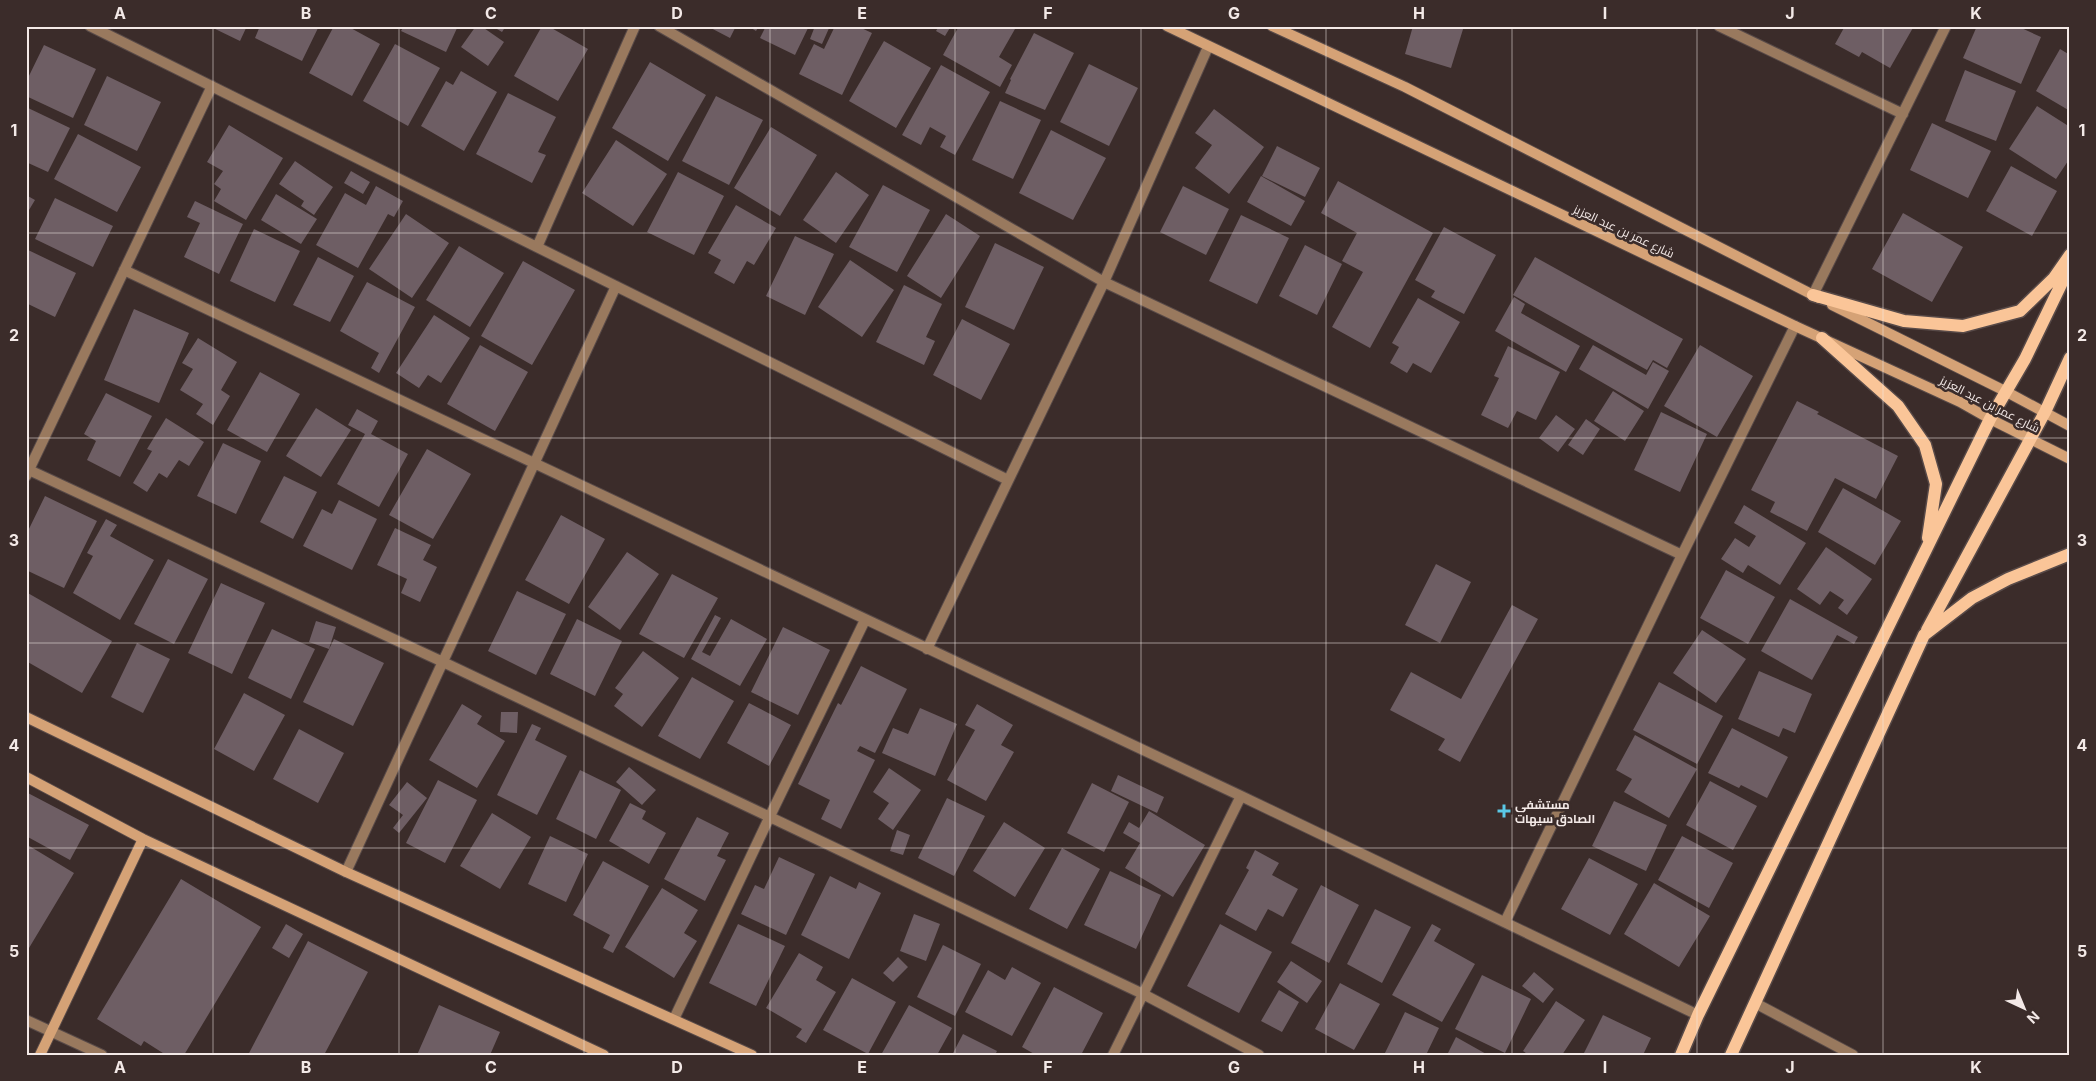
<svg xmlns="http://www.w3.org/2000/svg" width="2096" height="1081" viewBox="0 0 2096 1081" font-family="Inter,Cairo,sans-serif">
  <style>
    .building { fill: #6e5e64 }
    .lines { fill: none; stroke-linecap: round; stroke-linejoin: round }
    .street-casing { stroke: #584a48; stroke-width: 12 }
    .secondary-casing { stroke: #584a48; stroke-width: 12 }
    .primary-casing { stroke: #584a48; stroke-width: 15 }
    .street { stroke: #99795e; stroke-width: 10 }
    .secondary { stroke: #d5a276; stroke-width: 10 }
    .primary { stroke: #fac598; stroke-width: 12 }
    .grid { fill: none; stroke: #f3e9e7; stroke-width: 1; stroke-opacity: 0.55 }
    .poi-dot { fill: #5ac8e6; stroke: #3b2c2a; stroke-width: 2 }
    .labels { text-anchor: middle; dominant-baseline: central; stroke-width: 5; stroke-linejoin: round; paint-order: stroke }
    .street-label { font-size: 12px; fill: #f3e9e7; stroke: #3b2c2a }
    .poi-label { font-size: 12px; font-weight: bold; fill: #f3e9e7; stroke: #3b2c2a; text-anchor: start }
    .neatline { fill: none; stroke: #f3e9e7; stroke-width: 2 }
    .grid-label { font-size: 16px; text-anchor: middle; font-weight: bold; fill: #f3e9e7 }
  </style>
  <rect width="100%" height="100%" fill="#3b2c2a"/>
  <path class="building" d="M209,26h38l-7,15z
    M260,26h59l-17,35 -47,-23z
    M334,26h13l33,18 -28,52 -43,-23z
    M404,26h54l-12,26 -45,-21z
    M476,26h5l23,16 -16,24 -27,-19z
    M492,26h14l-4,6z
    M542,26h6l40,23 -30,52 -44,-25z
    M707,26h29l-6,12z
    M748,26h11l-3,5z
    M766,26h43l-14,29 -35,-17z
    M815,26h15l-8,18 -12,-5z
    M835,26h22l15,7 -30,62 -43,-21 15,-30 10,5z
    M939,26h12l-6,10 -9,-5z
    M959,26h50l6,3 -16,28 13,8 -12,22 -57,-32z
    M1413,26h51l-13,42 -46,-14z
    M1845,26h69l-24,42 -28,-16 -3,5 -24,-13z
    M1977,26h40l24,11 -20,47 -58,-26z
    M1034,33l40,20 -29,57 -40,-17 6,-13 -1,-1z
    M884,41l47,27 -35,60 -47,-27z
    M395,44l45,24 -32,58 -45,-25z
    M44,45l52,24 -23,49 -47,-22v-14z
    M2060,49l10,6v56l-34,-20z
    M650,62l56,33 -38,66 -56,-33z
    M1089,64l49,24 -29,58 -49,-24z
    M941,65l49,27 -35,63 -15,-8 6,-11 -16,-9 -9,18 -19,-10z
    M1965,70l51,21 -20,50 -51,-20z
    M461,71l36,21 -33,59 -43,-25 25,-45 7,4z
    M107,76l54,26 -24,49 -53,-26z
    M508,93l48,24 -18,35 8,3 -14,28 -56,-29z
    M716,96l47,24 -34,65 -47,-24z
    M1000,101l41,19 -28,59 -41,-19z
    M2037,106l33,21v31l-14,21 -47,-30z
    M26,107l44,21 -22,44 -22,-10z
    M1214,109l50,38 -35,47 -34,-26 17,-23 -17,-12z
    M1932,123l59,28 -23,47 -58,-28z
    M229,125l54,33 -37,62 -32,-19 7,-12 -7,-5 9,-13 -16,-9z
    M771,127l46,28 -37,61 -46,-28z
    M1051,130l55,28 -33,62 -54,-27z
    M78,134l63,33 -24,45 -63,-33z
    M616,140l51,34 -34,52 -51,-33z
    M1277,146l43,22 -15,29 -43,-21z
    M295,161l38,26 -19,28 -13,-9 3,-5 -25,-17z
    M2011,166l46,25 -25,45 -46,-25z
    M351,171l19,11 -7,12 -19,-11z
    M678,172l46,24 -30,59 -47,-23z
    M836,172l33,23 -33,48 -33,-23z
    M1261,176l44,25 -14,25 -44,-24z
    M1338,181l95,52 -63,115 -38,-21 31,-55 -21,-11 15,-28 -36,-20z
    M883,185l47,25 -33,62 -48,-25z
    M376,186l27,15 -9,16 -6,-3 -30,54 -42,-23 29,-52 21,12z
    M1183,186l46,23 -23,46 -46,-23z
    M276,194l41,25 -16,25 -40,-24z
    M26,195l9,5 -9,15z
    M55,198l58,28 -20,41 -58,-28z
    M195,201l48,23 -24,50 -35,-17 16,-34 -13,-6z
    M736,205l40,23 -22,37 -7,-4 -13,23 -20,-11 7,-13 -13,-7z
    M1903,213l60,34 -31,55 -60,-33z
    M406,214l43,29 -37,55 -43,-29z
    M946,214l34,22 -39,62 -34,-22z
    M1241,215l48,23 -32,66 -48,-23z
    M1444,227l52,28 -32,59 -33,-17 4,-6 -20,-11z
    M254,229l46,22 -25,51 -45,-21z
    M795,236l39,18 -29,61 -39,-19z
    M995,243l49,24 -30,63 -49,-23z
    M1305,245l37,19 -25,51 -38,-19z
    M459,246l45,27 -34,54 -44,-27z
    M26,249l50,24 -21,44 -29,-14z
    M318,257l36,19 -24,46 -37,-17z
    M1535,257l148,82 -16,29 -14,-8 -6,10 -134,-75z
    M850,260l44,30 -32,47 -44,-30z
    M523,261l52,29 -43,75 -51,-29z
    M367,282l48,25 -36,66 -8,-5 8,-15 -39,-22z
    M904,285l38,19 -16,33 9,4 -11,24 -48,-23z
    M1514,297l11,7 -4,9 59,33 -14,26 -71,-41z
    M1418,298l42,24 -29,51 -18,-10 -6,10 -17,-10 9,-16 -7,-4z
    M134,309l55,24 -30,70 -55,-23z
    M434,315l36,23 -29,45 -13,-8 -9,13 -23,-15z
    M962,319l48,25 -29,56 -48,-25z
    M198,338l39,24 -16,28 9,6 -17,29 -17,-11 7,-10 -23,-14 13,-21 -11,-6z
    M480,345l48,27 -33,59 -48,-27z
    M1593,345l53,30 7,-13 16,9 -21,38 -69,-40z
    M1700,345l53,31 -36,61 -53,-31z
    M1508,346l52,26 -24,48 -19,-9 -9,17 -27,-13 18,-37 -5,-2z
    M260,372l40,22 -33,58 -40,-22z
    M1613,391l31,20 -19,30 -31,-20z
    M106,393l46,23 -32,61 -33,-17 9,-19 -12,-7z
    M1797,401l22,11 -2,2 81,42 -22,43 -41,-21 -28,53 -37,-19 5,-10 -24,-12z
    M316,408l35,22 -30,47 -35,-21z
    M357,409l21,12 -7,13 37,20 -29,53 -42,-23 28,-50 -17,-9z
    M1661,412l46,22 -27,58 -46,-22z
    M1556,415l19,14 -17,23 -19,-14z
    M166,418l38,24 -15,24 -10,-6 -12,18 -8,-5 -12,19 -14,-9 19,-32 -5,-2z
    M1586,419l14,10 -17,26 -15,-10z
    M223,443l38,18 -25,53 -39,-18z
    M427,449l44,25 -38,65 -44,-24z
    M284,476l33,16 -24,47 -33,-17z
    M1843,488l58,33 -26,44 -57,-33z
    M45,496l52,25 -33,67 -38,-18v-35z
    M339,500l38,19 -25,51 -49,-24 19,-37 10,5z
    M1744,505l62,38 -26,42 -32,-20 -5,8 -22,-14 14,-21 14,9 7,-11 -22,-13z
    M561,515l44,24 -36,65 -44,-24z
    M106,519l11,6 -7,11 44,24 -34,60 -47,-27 20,-37 -6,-3z
    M395,528l36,17 -8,15 14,7 -17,35 -19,-9 6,-14 -30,-14z
    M1826,547l46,32 -25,36 -9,-7 6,-8 -14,-9 -10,14 -23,-16z
    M627,552l32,22 -39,56 -32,-23z
    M168,559l40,20 -34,65 -40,-20z
    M1436,564l35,18 -31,61 -35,-18z
    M1726,570l49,27 -27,47 -48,-26z
    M672,574l46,24 -34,60 -45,-24z
    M221,583l44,20 -33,71 -44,-21z
    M517,591l49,23 -30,61 -48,-24z
    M26,592l86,49 -30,52 -56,-32z
    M1790,599l68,38 -4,7 -17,-9 -25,45 -51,-29z
    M1512,605l26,14 -78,143 -22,-12 7,-11 -55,-29 21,-38 50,27z
    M715,615l6,3 -19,34 8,4 21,-37 36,20 -27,47 -49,-27z
    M577,619l45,22 -27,55 -45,-22z
    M316,621l20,6 -7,22 -20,-7z
    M783,627l47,23 -32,65 -47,-23z
    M272,629l43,20 -24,50 -43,-21z
    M1702,630l44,29 -30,44 -43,-30z
    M334,639l50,24 -31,63 -50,-24z
    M137,643l33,16 -27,54 -32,-16z
    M643,651l36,27 -37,49 -28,-21 9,-12 -8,-6z
    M861,666l46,23 -32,64 -15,-7 -3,5 18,9 -34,69 -20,-10 9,-19 -32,-16 40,-81 3,2z
    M1759,671l53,23 -17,39 -12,-5 -4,9 -41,-18z
    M692,677l42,24 -34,58 -42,-23z
    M1659,682l64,34 -26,48 -64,-34z
    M244,693l41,22 -31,56 -40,-22z
    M749,703l42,22 -22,41 -42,-23z
    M462,704l20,12 -5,8 28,17 -28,47 -48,-28z
    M977,704l36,21 -12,20 13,7 -28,49 -39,-21 28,-50 -10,-5z
    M920,708l37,16 -22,52 -53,-23 11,-25 15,6z
    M501,712h17l-1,21 -17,-1z
    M532,724l9,4 -6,12 32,16 -30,59 -40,-20z
    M1732,728l56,29 -21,41 -26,-13 -2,3 -31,-15z
    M299,729l45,24 -26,50 -45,-24z
    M1635,735l62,34 -28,49 -45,-26 8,-13 -16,-9z
    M629,767l27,23 -14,15 -26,-23z
    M889,768l32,22 -28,40 -15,-11 11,-16 -16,-11z
    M580,770l41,20 -25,49 -40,-20z
    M1118,775l46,22 -7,16 -46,-22z
    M438,780l39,20 -32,63 -39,-20z
    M1710,781l47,25 -24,44 -47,-25z
    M407,782l20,16 -28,35 -6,-5 10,-13 -14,-10z
    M1092,783l37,19 -25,50 -37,-19z
    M26,792l63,33 -19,35 -44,-24z
    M947,798l38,18 -31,60 -36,-18z
    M1614,801l53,24 -21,46 -54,-25z
    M630,803l16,8 -4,8 24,14 -17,31 -40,-23z
    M1149,811l56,34 -32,52 -48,-29 15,-25 -17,-10 6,-11 10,6z
    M492,813l39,24 -31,52 -40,-23z
    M697,817l32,16 -12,23 9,4 -21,41 -41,-22z
    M1004,822l41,26 -30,49 -42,-26z
    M897,830l13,5 -7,20 -13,-4z
    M550,836l38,18 -22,48 -38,-18z
    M1682,836l51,27 -24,45 -51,-28z
    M26,844l48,29 -48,80z
    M1062,848l38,21 -33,60 -38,-20z
    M1255,850l24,13 -7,12 26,14 -15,28 -15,-8 -12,22 -31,-17 24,-44 -3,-2z
    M779,857l36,17 -29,61 -45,-21 14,-29 9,4z
    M1589,858l49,26 -28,51 -49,-26z
    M603,861l46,25 -36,67 -10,-5 7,-13 -37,-20z
    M1110,871l51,24 -25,54 -52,-24z
    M830,876l26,13 3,-7 22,11 -32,66 -48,-24z
    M181,879l80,48 -77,128h-18l-22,-14 -3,5 -44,-27z
    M1654,883l56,33 -31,51 -55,-33z
    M1321,885l38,20 -30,58 -38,-20z
    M662,888l36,22 -14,23 13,8 -23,37 -49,-31z
    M1375,909l36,18 -29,56 -35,-19z
    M914,914l26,10 -14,37 -26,-10z
    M286,924l17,10 -14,24 -17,-10z
    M738,924l47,22 -29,60 -47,-23z
    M1220,924l52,28 -33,61 -52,-27z
    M1432,924l9,5 -7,12 41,23 -33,58 -50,-27z
    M308,941l60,31 -44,83h-76z
    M943,945l38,19 -26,52 -38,-19z
    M799,953l24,14 -7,13 20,12 -30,51 -10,-6 6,-8 -36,-21z
    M898,957l10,10 -15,15 -10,-9z
    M1291,961l31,20 -15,22 -30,-21z
    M1012,967l29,16 -29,53 -47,-24 23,-42 17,10z
    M1534,972l20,17 -11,14 -21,-17z
    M1482,975l49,24 -26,54 -50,-24z
    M852,978l44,24 -28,52 -45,-24z
    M1340,983l40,21 -26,46 -39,-21z
    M1054,987l49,26 -22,42h-45l-14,-8z
    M1279,990l20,12 -17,30 -21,-11z
    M1556,1001l29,19 -23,35h-33l-6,-4z
    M439,1005l61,27 -10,23h-73z
    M909,1005l43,23 -15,27h-56z
    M1405,1012l34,16 -13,27h-42z
    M1603,1015l48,23 -8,17h-60z
    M963,1034l34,17 -2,4h-43z
    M1456,1037l32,18h-41z"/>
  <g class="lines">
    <defs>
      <path id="street" d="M90,26l918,454
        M659,26l445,256 578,273
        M1719,26l184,88
        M537,247l98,-221
        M124,270l1117,526 457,219
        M1813,295l133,-269
        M29,470l414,192 700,332 116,61
        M26,476l186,-390
        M927,649l177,-367 104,-235
        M346,872l270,-586
        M1505,922l177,-367 113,-229
        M1755,1003l98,52
        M674,1019l96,-203 95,-196
        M26,1020l76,35
        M1113,1055l128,-259"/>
      <path id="secondary" d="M1167,26l628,300 165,76 30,17 80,40
        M1272,26l133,61 414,211
        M1832,305l173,86 65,35
        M26,717l320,155 406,183
        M26,777l117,62 461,216
        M40,1055l103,-216"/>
      <path id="primary" d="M1813,295l91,26 59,5 57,-15 34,-33 16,-23
        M1822,338l76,68 27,39 11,39 -8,54
        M1927,630l118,-218 25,-54
        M1681,1055l17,-40 292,-596 35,-60 45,-93
        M1731,1055l193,-420 48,-37 36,-19 62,-25"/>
    </defs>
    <use href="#street" class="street-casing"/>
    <use href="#secondary" class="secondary-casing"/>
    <use href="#primary" class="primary-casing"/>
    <use href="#street" class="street"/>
    <use href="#secondary" class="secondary"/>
    <use href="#primary" class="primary"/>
  </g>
  <path class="grid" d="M213,26v1029M399,26v1029M584,26v1029M770,26v1029M955,26v1029M1141,26v1029M1326,26v1029M1512,26v1029M1697,26v1029M1883,26v1029M26,233h2044M26,438h2044M26,643h2044M26,848h2044"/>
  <path class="poi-dot" d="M1501.5 803.5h5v5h5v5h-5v5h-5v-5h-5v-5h5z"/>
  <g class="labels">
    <g class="street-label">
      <text transform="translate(1624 231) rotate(25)">شارع عمر بن عبد العزيز</text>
      <text transform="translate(1990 404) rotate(27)">شارع عمر بن عبد العزيز</text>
    </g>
    <g class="poi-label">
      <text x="1515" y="804">مستشفى<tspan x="1515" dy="14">الصادق سيهات</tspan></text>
    </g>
  </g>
  <rect width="2096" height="1081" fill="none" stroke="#3b2c2a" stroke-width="55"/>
  <g transform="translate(2024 1008) rotate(136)" stroke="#3b2c2a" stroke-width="4" paint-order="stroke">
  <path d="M0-4L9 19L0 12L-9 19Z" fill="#f3e9e7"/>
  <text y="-8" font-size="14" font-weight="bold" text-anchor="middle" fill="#f3e9e7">N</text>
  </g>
  <rect x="28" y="28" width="2040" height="1026" class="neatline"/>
  <g class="grid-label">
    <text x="120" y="19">A</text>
    <text x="306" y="19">B</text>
    <text x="491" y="19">C</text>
    <text x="677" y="19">D</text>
    <text x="862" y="19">E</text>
    <text x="1048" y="19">F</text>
    <text x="1234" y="19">G</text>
    <text x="1419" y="19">H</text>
    <text x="1605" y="19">I</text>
    <text x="1790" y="19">J</text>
    <text x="1976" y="19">K</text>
    <text x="14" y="136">1</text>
    <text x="2082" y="136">1</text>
    <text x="14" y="341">2</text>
    <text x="2082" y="341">2</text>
    <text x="14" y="546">3</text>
    <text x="2082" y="546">3</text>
    <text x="14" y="751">4</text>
    <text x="2082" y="751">4</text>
    <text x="14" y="957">5</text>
    <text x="2082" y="957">5</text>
    <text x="120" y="1073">A</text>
    <text x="306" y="1073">B</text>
    <text x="491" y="1073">C</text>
    <text x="677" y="1073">D</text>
    <text x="862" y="1073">E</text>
    <text x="1048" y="1073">F</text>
    <text x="1234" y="1073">G</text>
    <text x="1419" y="1073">H</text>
    <text x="1605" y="1073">I</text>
    <text x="1790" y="1073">J</text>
    <text x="1976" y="1073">K</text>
  </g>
</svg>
